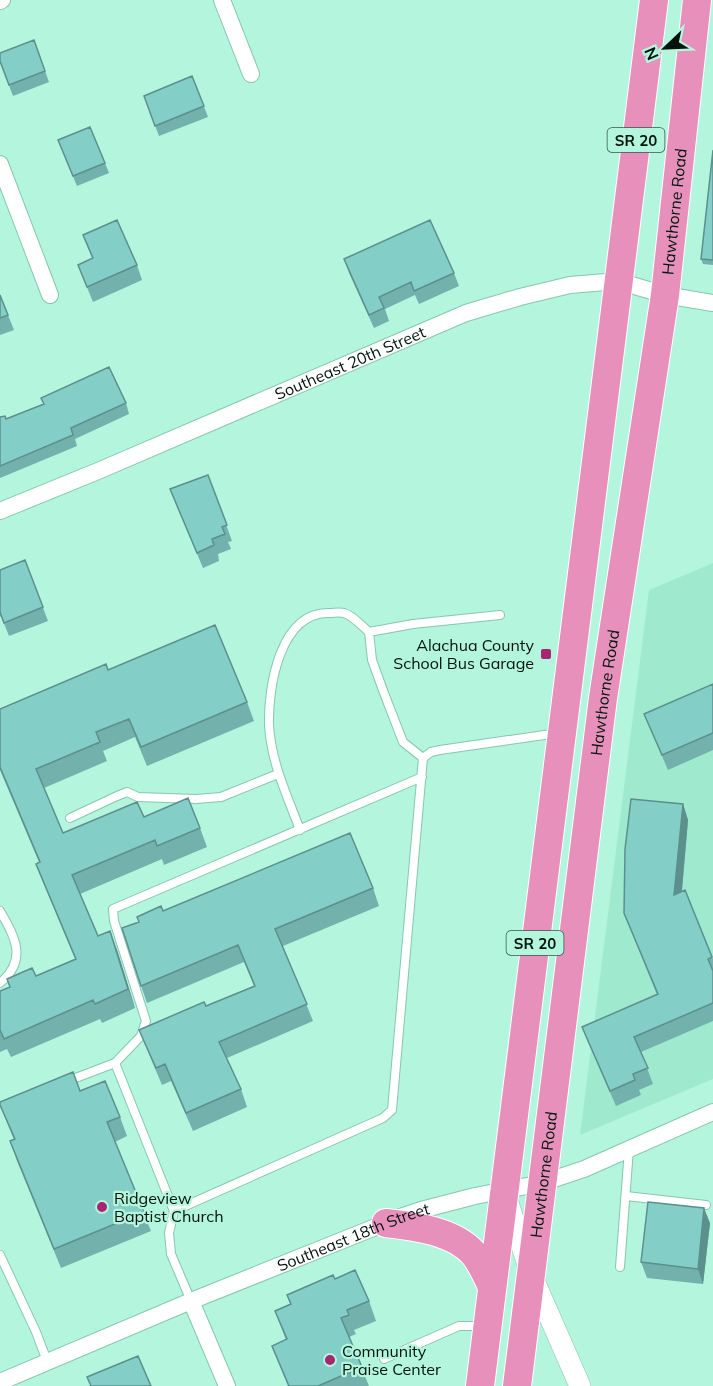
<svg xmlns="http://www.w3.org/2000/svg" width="713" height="1386" viewBox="0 0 713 1386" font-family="Mulish,sans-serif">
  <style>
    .built { fill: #9feacf }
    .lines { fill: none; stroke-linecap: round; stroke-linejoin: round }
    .service-casing { stroke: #86c7b0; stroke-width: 10 }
    .minor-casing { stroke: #86c7b0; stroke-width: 18 }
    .tertiary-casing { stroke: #86c7b0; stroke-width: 22 }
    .trunk-casing { stroke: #fff; stroke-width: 30 }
    .service { stroke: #fff; stroke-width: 8 }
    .minor { stroke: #fff; stroke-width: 16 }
    .tertiary { stroke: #fff; stroke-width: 21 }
    .trunk { stroke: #e690bb; stroke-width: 28 }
    .wall { fill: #72b1ac }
    .shaded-wall { fill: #5c908c }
    .building { fill: #84cec8; stroke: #5c908c; stroke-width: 1.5 }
    .poi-dot { fill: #a82572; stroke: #b3f5dd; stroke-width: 2 }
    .labels { text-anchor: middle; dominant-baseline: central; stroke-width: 4.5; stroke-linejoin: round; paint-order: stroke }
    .shield { fill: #b3f5dd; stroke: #36584b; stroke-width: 1.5 }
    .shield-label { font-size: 15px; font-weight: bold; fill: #00140d }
    .street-label { font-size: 16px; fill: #00140d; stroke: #b3f5dd }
    .poi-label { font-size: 16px; fill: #00140d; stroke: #b3f5dd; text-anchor: start }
  </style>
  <rect width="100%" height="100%" fill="#b3f5dd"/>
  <path class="built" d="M713,563v516l-133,56 69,-545z"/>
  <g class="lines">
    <defs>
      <path id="service" d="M369,632l3,28 12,33 19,49 20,16
        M70,818l47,-22 10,-4 11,5 58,2 25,-2 57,-23
        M300,830c-13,-35 -29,-68 -31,-105 -1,-38 11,-114 61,-112 4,0 9,-1 14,0 8,2 18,13 25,19l44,-8 87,-9
        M0,911c15,26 28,49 0,72
        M115,1063l26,-27 5,-15 -32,-100 -1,-12 309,-132
        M65,1082l50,-19 59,148
        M626,1196l80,9
        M0,1255l36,77 11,29
        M620,1267l9,-118
        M191,1301l-20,-47 -2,-21 5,-22 209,-93 9,-8 31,-352 8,-6 9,-2 118,-17
        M384,1359l75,-33h25"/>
      <g id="minor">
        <path d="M222,0l29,74"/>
        <path d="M0,1l2,-1"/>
        <path d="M0,164l50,131"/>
        <path id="s1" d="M0,511l98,-40 368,-158 54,-16 50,-12 48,-4 47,14 48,8"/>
        <path d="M191,1301l36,85"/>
        <path id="s2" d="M0,1382l191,-81 212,-85 18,-6 54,-14 67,-13 42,-14 129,-57"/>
      </g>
      <path id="tertiary" d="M506,1197l25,77 49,112"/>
      <g id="trunk">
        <path d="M386,1223c28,3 68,8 88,31 8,10 13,22 18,33"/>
        <path d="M480,1386l174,-1386"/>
        <path id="s3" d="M517,1386l86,-688 62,-403 32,-295"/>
      </g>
    </defs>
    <use href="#service" class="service-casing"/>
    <use href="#minor" class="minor-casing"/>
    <use href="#tertiary" class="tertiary-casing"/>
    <use href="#trunk" class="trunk-casing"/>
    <use href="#service" class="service"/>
    <use href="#minor" class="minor"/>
    <use href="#tertiary" class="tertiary"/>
    <use href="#trunk" class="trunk"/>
  </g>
  <path class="wall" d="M34,40l15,42 -36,14 -13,-34z
    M192,76l16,41 -49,19 -15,-40z
    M58,140l47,23 4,10 -32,13z
    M713,150v115l-10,-1 -2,-5z
    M83,235l54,30 5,15 -49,22 -15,-37 14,-7z
    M344,259l110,14 5,13 -40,18 -4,-9 -30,14 4,12 -15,7 -25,-55z
    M0,295l14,35 -14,5z
    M126,403l3,11 -54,25 2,7 -77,32v-61l6,2z
    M208,475l24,66 -4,1 3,7 -13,5 1,7 -16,7 -33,-79z
    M25,560l23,61 -39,15 -8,-20 -1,1v-47z
    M108,670l139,32 7,19 -107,45 -12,-29 -32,14 4,10 -63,27 19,45 81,-16 56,11 7,19 -43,18 -2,-6 -82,35 18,42 19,14 18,58 -33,15 -2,-4 -89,38 -4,-8 -7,3v-61l10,-4 -3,-8 29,-3 39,-17 -32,-77 -7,-18 3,-2 -39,-92v-61z
    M713,684v66l-45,20 -24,-56z
    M683,804l5,16 -6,72 31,67v62l-72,31 12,32 -14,6 2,5 -25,11 -28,-64 -6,-15 75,-32 -33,-82z
    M373,888l6,18 -96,40 30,75 -86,37 14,31 6,18 -54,24 -22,-50 -9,4 -16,-38 -7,-17 67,-24 48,-20 -10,-24 -97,41 -6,-17 22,-75z
    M80,1091l40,26 7,19 -12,6 36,89 -90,37 -44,-107 -7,-20 4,-1 -14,-35z
    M710,1223l-7,61 -56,-6 -6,-16z
    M335,1279l34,22 7,20 -22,9 2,4 -7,3 20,49h-81l-16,-40 14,-6 -11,-29 15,-7 -3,-9z"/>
  <path class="shaded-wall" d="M683,804l5,16 -8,90 -6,-15z
    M110,931l7,19 18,58 -7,-19z
    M704,1208l6,15 -7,61 -5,-15z"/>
  <path class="building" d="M34,40l11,31 -36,14 -9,-24v-8z
    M192,76l12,30 -49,20 -11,-30z
    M90,127l15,36 -32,13 -15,-36z
    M713,150v110l-12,-1z
    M117,220l20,45 -50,22 -9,-22 15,-7 -10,-23z
    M430,220l24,53 -40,18 -3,-9 -32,15 5,11 -15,7 -25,-56z
    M0,295l8,20 -8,3z
    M109,367l17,36 -55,25 2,7 -73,31v-49l5,-1 1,3 38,-15 -3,-6z
    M208,475l19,50 -5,2 3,7 -13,5 2,6 -17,8 -27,-64z
    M25,560l18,47 -39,16 -4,-11v-42z
    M215,625l32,77 -106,45 -12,-28 -33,13 4,10 -64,27 27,64 74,-31 7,15 44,-19 12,30 -43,18 -2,-6 -83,35 26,61 12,-5 18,58 -33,15 -2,-4 -89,39 -4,-9v-39l10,-4 -3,-8 25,-11 4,8 40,-17 -40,-95 4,-2 -40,-95v-58l106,-45 2,6z
    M713,684v49l-51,22 -18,-41z
    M631,799l52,5 -9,91 11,-5 27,67 -4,2 5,12v32l-79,34 14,31 -15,6 2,6 -25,11 -28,-64 76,-33 -34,-81 1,-64z
    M350,833l23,55 -98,41 32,75 -88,38 22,47 -55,24 -21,-49 -9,4 -17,-38 65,-28 2,4 49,-20 -17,-41 -97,41 -19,-58 17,-6 -2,-5 24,-11 2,5z
    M73,1072l7,19 25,-10 15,36 -13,5 37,90 -90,37 -44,-108 5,-2 -15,-34v-3z
    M648,1202l56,6 -6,61 -57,-7z
    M355,1270l14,31 -22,9 2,5 -8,3 21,49 -44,19h-29l-17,-40 15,-7 -12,-28 16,-7 -4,-9 46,-20 2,4z
    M138,1356l13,30h-60l-4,-9z"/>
  <g class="poi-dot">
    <rect x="540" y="648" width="12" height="12" rx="3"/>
    <circle cx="102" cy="1207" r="6"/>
    <circle cx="330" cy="1360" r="6"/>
  </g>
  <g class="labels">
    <g class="shield">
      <rect x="607.5" y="128" width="57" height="24" rx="4.5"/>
      <rect x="506.5" y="931" width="57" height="24" rx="4.5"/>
    </g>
    <g class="shield-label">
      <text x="636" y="140">SR 20</text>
      <text x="535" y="943">SR 20</text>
    </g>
    <g class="street-label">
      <text stroke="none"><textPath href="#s3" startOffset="1185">Hawthorne Road</textPath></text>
      <text stroke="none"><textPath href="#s1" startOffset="380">Southeast 20th Street</textPath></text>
      <text stroke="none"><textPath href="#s3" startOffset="699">Hawthorne Road</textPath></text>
      <text stroke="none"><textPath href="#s3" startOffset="213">Hawthorne Road</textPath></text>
      <text stroke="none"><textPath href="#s2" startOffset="382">Southeast 18th Street</textPath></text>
    </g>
    <g class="poi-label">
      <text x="534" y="645" text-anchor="end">Alachua County<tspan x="534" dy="18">School Bus Garage</tspan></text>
      <text x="114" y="1198">Ridgeview<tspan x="114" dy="18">Baptist Church</tspan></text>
      <text x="342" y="1351">Community<tspan x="342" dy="18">Praise Center</tspan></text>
    </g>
  </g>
  <g transform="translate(665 48) rotate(247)" stroke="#b3f5dd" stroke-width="4.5" paint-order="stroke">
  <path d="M0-4.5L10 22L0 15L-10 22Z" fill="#00140d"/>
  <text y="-9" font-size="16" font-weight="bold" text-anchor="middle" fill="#00140d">N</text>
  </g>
</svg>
